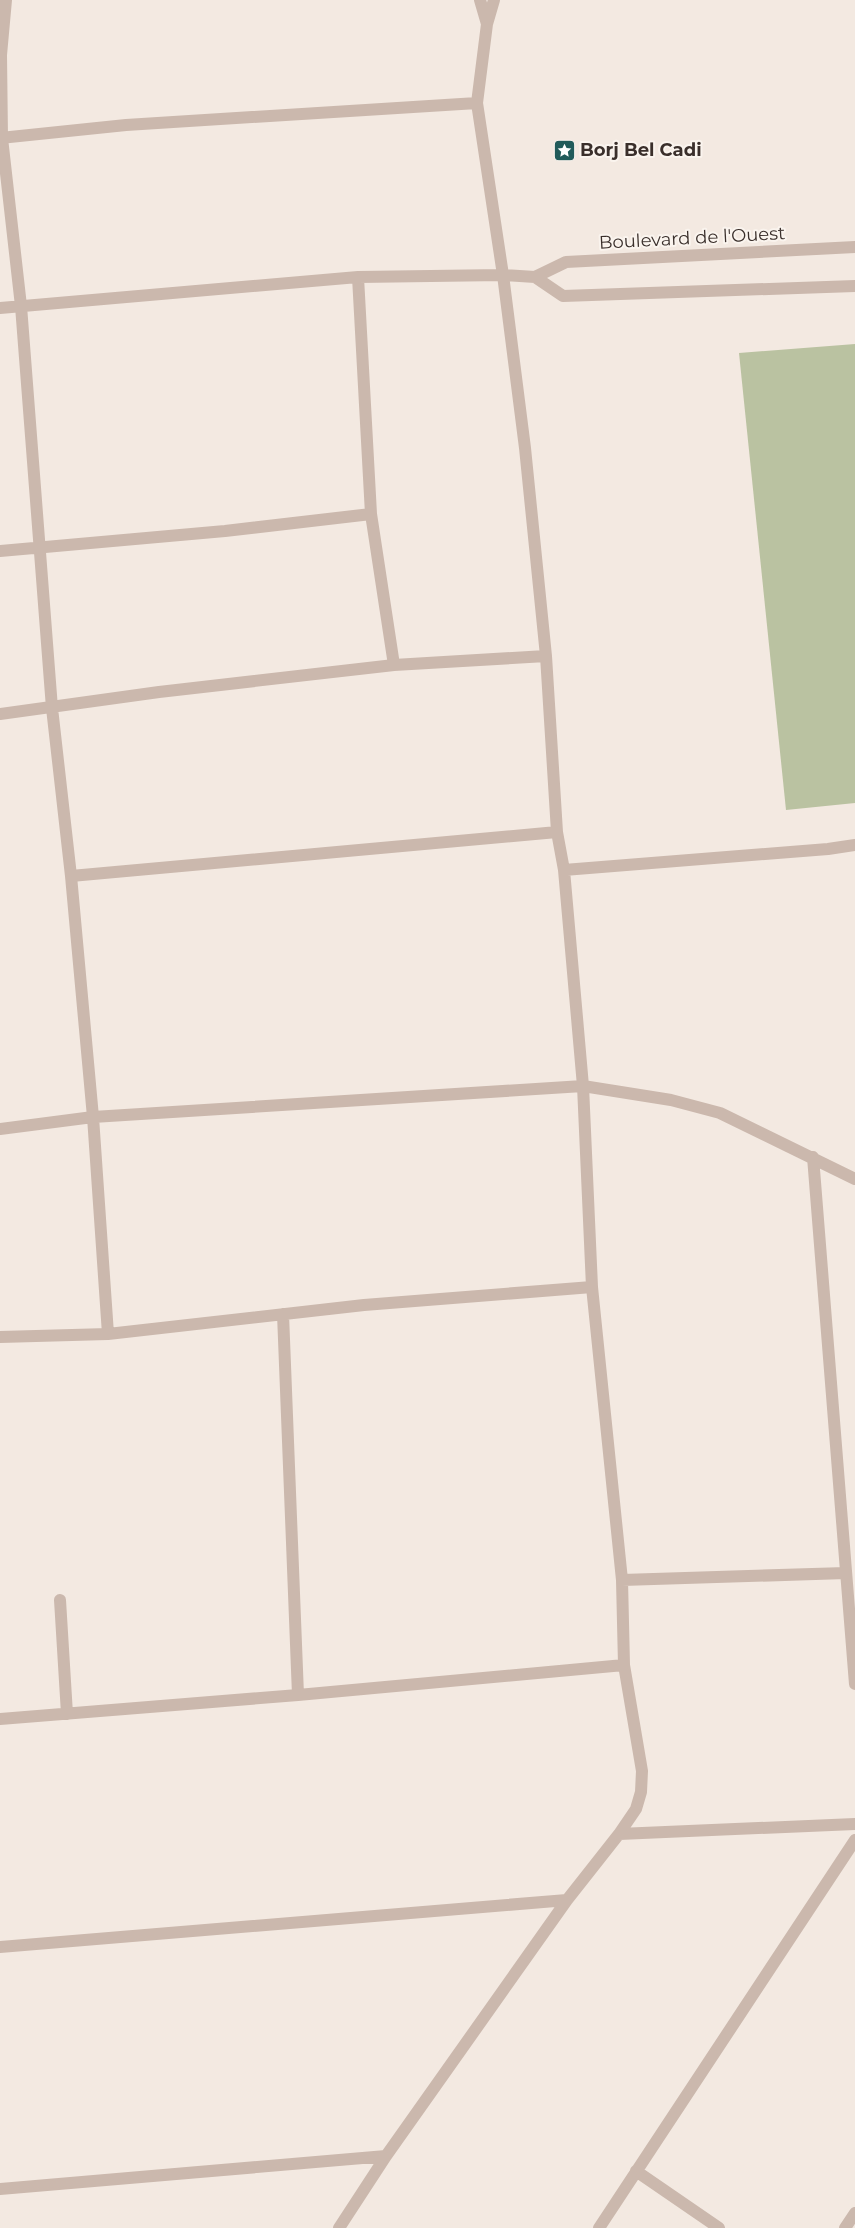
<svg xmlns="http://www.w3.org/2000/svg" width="855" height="2228" viewBox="0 0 855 2228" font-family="Montserrat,sans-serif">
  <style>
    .green { fill: #bac2a1 }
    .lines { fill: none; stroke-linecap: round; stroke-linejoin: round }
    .minor { stroke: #cbb8ad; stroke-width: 12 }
    .labels { text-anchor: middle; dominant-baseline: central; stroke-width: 4; stroke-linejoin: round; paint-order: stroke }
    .poi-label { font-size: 18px; font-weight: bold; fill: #3a2f2b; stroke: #faf4ee; text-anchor: start }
    .street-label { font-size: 18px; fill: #3a2f2b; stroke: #faf4ee }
  </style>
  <rect width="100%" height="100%" fill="#f3e9e1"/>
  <path class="green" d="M855,344v459l-69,7 -47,-457z"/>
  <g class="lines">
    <path class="minor" d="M6,0l-5,55 1,83 19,168 31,402 19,168 22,241 15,217
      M480,0l7,24
      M0,138l126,-13 351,-22
      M358,277l13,237 23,151
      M535,277l31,-15 289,-15
      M0,308l358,-31 145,-2 32,2 28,19 292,-10
      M0,551l225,-20 146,-17
      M0,714l159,-22 235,-27 152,-9
      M564,870l264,-21 27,-4
      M71,876l486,-44
      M0,1129l93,-12 490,-31 88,14 49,13 135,66
      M813,1157l42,527
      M283,1314l15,381
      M0,1337l108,-3 256,-29 228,-18
      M622,1580l224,-7
      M60,1600l7,114
      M0,1719l298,-24 326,-30
      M619,1834l236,-10
      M0,1947l567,-47
      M636,2171l83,57
      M0,2189l386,-33
      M339,2228l47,-72 181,-256 52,-66 17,-25 5,-17 1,-21 -18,-106 -2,-85 -30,-293 -9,-201 -19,-216 -7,-38 -11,-176 -21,-208 -22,-173 -26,-172 10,-79 7,-24
      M599,2228l256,-388
      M845,2228l10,-15"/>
  </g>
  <defs>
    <symbol id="sight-square" viewBox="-11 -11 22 22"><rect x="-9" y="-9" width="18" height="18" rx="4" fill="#215b5a" stroke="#faf4ee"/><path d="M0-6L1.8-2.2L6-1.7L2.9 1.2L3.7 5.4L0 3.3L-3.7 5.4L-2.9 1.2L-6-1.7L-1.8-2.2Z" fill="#fff"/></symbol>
  </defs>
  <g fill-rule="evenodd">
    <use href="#sight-square" x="552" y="138" width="25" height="25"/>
  </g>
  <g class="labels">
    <g class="poi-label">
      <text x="580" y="150">Borj Bel Cadi</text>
    </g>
    <g class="street-label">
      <text transform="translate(692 238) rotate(-3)">Boulevard de l'Ouest</text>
    </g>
  </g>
</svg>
